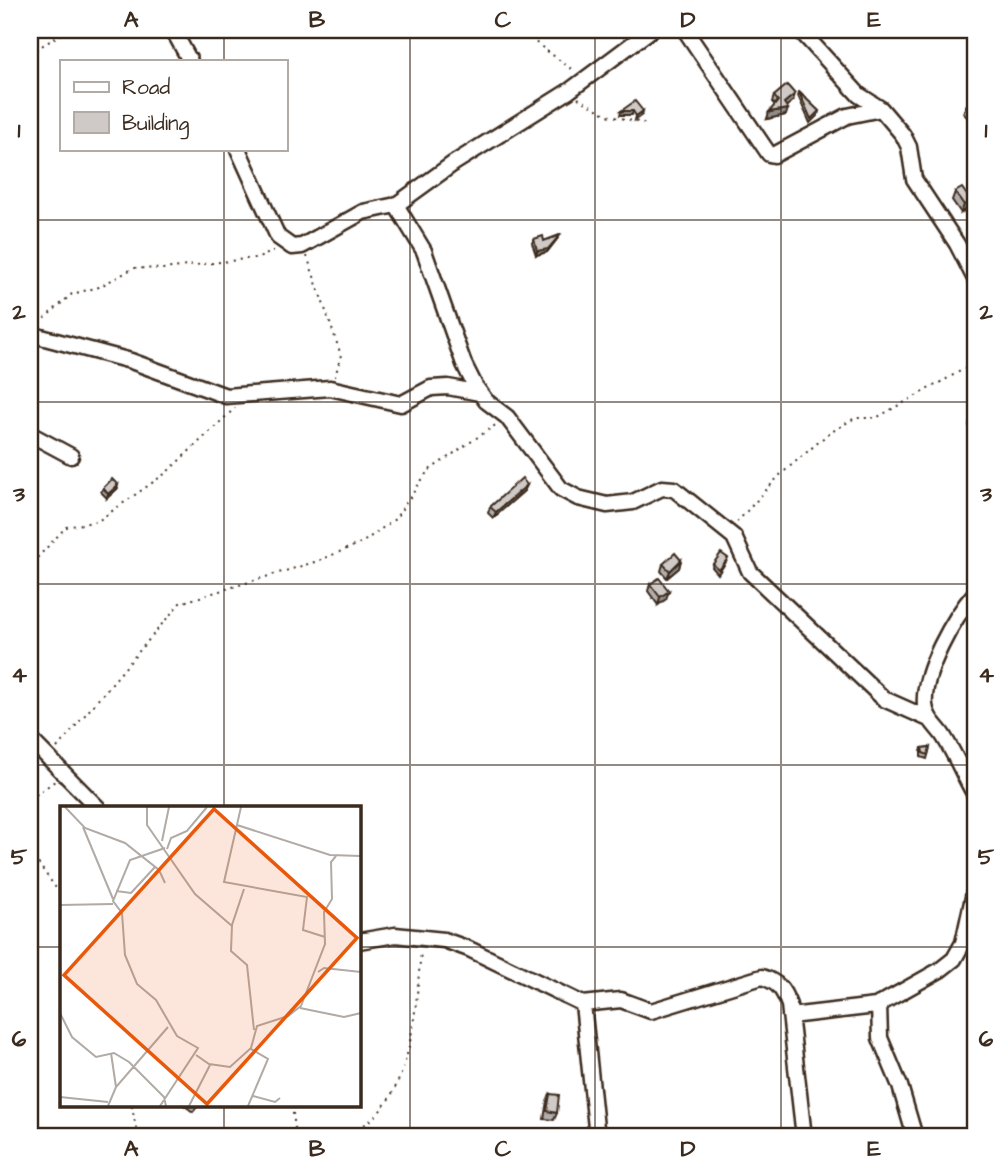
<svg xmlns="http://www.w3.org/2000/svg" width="1005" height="1167" viewBox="0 0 1005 1167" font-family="'Architects Daughter',sans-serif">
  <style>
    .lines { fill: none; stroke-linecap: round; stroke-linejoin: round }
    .minor-casing { stroke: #3b2a1e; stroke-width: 19 }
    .path { stroke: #3b2a1e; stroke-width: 2; stroke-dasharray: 2 5; stroke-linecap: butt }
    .minor { stroke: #fff; stroke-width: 14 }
    .wall { fill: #b2aeab; stroke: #3b2a1e; stroke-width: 2 }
    .shaded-wall { fill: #918d8b; stroke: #3b2a1e; stroke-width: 2 }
    .building { fill: #cfcac7; stroke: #3b2a1e; stroke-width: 2 }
    .grid { fill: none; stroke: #3b2a1e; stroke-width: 2; stroke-opacity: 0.55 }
    .inset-road { fill: none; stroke: #b1aaa5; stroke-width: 2 }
    .view { fill: #e8590c; fill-opacity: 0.15; stroke: #e8590c; stroke-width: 3.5 }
    .inset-edge { fill: none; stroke: #3b2a1e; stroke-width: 3.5 }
    .neatline { fill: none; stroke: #3b2a1e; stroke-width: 2.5 }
    .grid-label { font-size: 23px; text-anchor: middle; font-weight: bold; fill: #3b2a1e }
  </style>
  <rect width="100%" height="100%" fill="#fff"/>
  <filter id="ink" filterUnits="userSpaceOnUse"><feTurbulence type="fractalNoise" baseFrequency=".0143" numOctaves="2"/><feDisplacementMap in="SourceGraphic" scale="14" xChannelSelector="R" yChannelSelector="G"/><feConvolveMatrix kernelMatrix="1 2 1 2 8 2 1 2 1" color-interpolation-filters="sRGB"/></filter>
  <g filter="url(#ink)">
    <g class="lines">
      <defs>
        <path id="minor" d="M173,30l17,31
          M685,30l84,124 5,1 73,-39 34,-7
          M800,30l59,65 22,14 22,26 6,12 5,32 43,65 18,35
          M238,149l40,88 14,10 10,-1 61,-34 33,-7 58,-42 115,-72 82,-61
          M396,205l28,46 40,113 11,22 11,15 21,16 54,72 17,9 29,7 26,-3 29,-14 12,1 60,48 16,35 134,127 45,20
          M30,334l101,27 95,35 104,-8 71,16 30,-16 17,-1 32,6
          M30,434l41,22
          M975,593c-21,24 -53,80 -50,112 1,14 13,22 19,32 12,19 20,39 31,58
          M30,739l68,69
          M359,941l36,-6 49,5 25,9 114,55 38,-4 30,11 111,-34c16,5 21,12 27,28l15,132
          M583,1004l14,133
          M879,1004l1,34 20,48 15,51
          M790,1016l86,-10 64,-36 14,-11 9,-16 12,-55"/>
      </defs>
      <use href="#minor" class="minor-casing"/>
      <path class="path" d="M519,30l55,41
        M30,53l38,-23
        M578,98l29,17 41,9
        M307,256l34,99 -6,22
        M39,323l33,-29 27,-7 35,-19 29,1 99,-12 14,-8
        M737,522l43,-47 48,-41 27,-16h21l99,-55
        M30,558l8,-1 28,-30 32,-6 68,-48 69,-65
        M57,748l123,-145 138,-42 45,-19 32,-23 33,-48 69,-47
        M30,799l25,-18
        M30,852l31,43
        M132,1106l5,27 5,4
        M292,1106l4,30
        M296,1137c18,-2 42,0 59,-7 59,-28 60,-123 66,-178"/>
      <use href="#minor" class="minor"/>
    </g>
    <path class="wall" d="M799,92l20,19 -1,4 -8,8 -12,-27z
      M774,96l19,5 -7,5v9l-19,4 8,-14 -3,-3z
      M975,96v17l-6,6 -6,-6 3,-7z
      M955,192l13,16 -7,5 -9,-13z
      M560,235l-2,3 -11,14 -11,3 -4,-12 2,-4 10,2z
      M975,395v38l-6,-7 4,-25z
      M527,485l-3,6 -31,27 -5,-5 2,-6z
      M103,488l14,1 -10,9 -6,-6z
      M681,560l-2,8 -12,10 -6,-7 2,-7z
      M726,562l-8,12 -6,-7 1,-3z
      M650,584l16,15 -8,6 -10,-14z
      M930,747l-3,12 -6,-2v-5l1,-4z
      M550,1094l7,19 -3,7 -10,-1 3,-18z
      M185,1106h13l-5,6z"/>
    <path class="shaded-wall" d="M795,94l-2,7 -11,9 2,-7z
      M975,108v5l-6,6 3,-8z
      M788,109l-2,6 -19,4 2,-7z
      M621,111h12l-1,4h-12z
      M643,111l-1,4 -7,5 1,-4z
      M971,201l-3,7 -7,5 3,-8z
      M560,235l-2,3 -11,14 -11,3 1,-4z
      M118,485l-1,4 -10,9 1,-4z
      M527,485l-3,6 -31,27 3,-6z
      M681,560l-2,8 -12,10 3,-7z
      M669,591l-3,8 -8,6 2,-8z"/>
    <path class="building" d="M787,85l8,9 -11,9 4,6 -19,3 9,-11 -4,-5z
      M799,92l20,19 -8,8z
      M975,96v12l-3,3 -6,-5z
      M635,101l8,10 -7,5 -3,-5h-12z
      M962,188l9,13 -7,4 -9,-13z
      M560,235l-12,14 -11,2 -3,-12 9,-3 1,5z
      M975,395v29l-4,-4z
      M522,478l5,7 -31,27 -6,-5z
      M112,479l6,6 -10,9 -5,-6z
      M675,553l6,7 -11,11 -7,-7z
      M721,553l7,5 -9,12 -6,-6z
      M659,578l10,13 -9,6 -10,-13z
      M930,747l-2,8 -5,-2 -1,-5z
      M550,1094l9,1 -2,18 -10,-2z"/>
  </g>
  <path class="grid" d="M224,30v31M410,30v1107M595,30v1107M781,30v1107M224,149v659M30,220h945M30,402h945M30,584h945M30,765h945M30,947h31M359,947h616M224,1106v31"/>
  <g transform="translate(60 806)">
    <rect width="301" height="301" fill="#fff"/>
    <path class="inset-road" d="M5,1l20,21 40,15 34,27 6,13M87,1v18l48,69 37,32M181,1l-17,75 83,15 -4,33 22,7M177,19l93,30 31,1M23,21l30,72M102,35l7,-34M107,43l4,-11 16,-7 20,-24M184,83l-12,36 -1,26 16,14 7,65M56,85l15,2 24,-26M0,99l53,-1M258,166l6,-4 37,4M240,202l44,9 17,-4M0,207l12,24 24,20 18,-4 15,9 35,35 2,9M51,247l5,34M136,249l13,9 21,3 21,-19 6,-22 31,-10 13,-10 24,-62 -1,-32 8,-13 -1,-37 5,-6M193,290l22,6 5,-4M0,291l48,5M48,300l8,-19 52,-60M100,300l38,-58 -21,-12 -21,-36 -19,-16 -12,-29 -3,-42 -9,-12 17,-41 35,-12M129,300l21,-41M188,300l20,-47 -17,-10"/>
    <path class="view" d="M154,3l143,129 -150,166 -143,-129z"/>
    <rect width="301" height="301" class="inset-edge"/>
  </g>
  <rect width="1005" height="1167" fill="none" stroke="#fff" stroke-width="77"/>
  <rect x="60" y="60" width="228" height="91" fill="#ffffff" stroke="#b1aaa5" stroke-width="2"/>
  <rect x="74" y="82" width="35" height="10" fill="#ffffff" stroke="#b1aaa5" stroke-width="2"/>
  <text x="122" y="94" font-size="21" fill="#3b2a1e">Road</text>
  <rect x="74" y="112" width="35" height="21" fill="#cfcac7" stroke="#b1aaa5" stroke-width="2"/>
  <text x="122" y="130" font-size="21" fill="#3b2a1e">Building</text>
  <rect x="38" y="38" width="929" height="1090" class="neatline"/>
  <g class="grid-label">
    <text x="131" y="27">A</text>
    <text x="317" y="27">B</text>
    <text x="503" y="27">C</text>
    <text x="688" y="27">D</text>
    <text x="874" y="27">E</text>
    <text x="19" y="137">1</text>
    <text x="986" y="137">1</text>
    <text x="19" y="319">2</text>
    <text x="986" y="319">2</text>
    <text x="19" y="501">3</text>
    <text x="986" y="501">3</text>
    <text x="19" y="682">4</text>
    <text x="986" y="682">4</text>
    <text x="19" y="864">5</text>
    <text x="986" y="864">5</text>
    <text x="19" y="1046">6</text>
    <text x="986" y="1046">6</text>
    <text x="131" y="1156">A</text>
    <text x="317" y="1156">B</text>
    <text x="503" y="1156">C</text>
    <text x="688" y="1156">D</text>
    <text x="874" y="1156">E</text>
  </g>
</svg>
